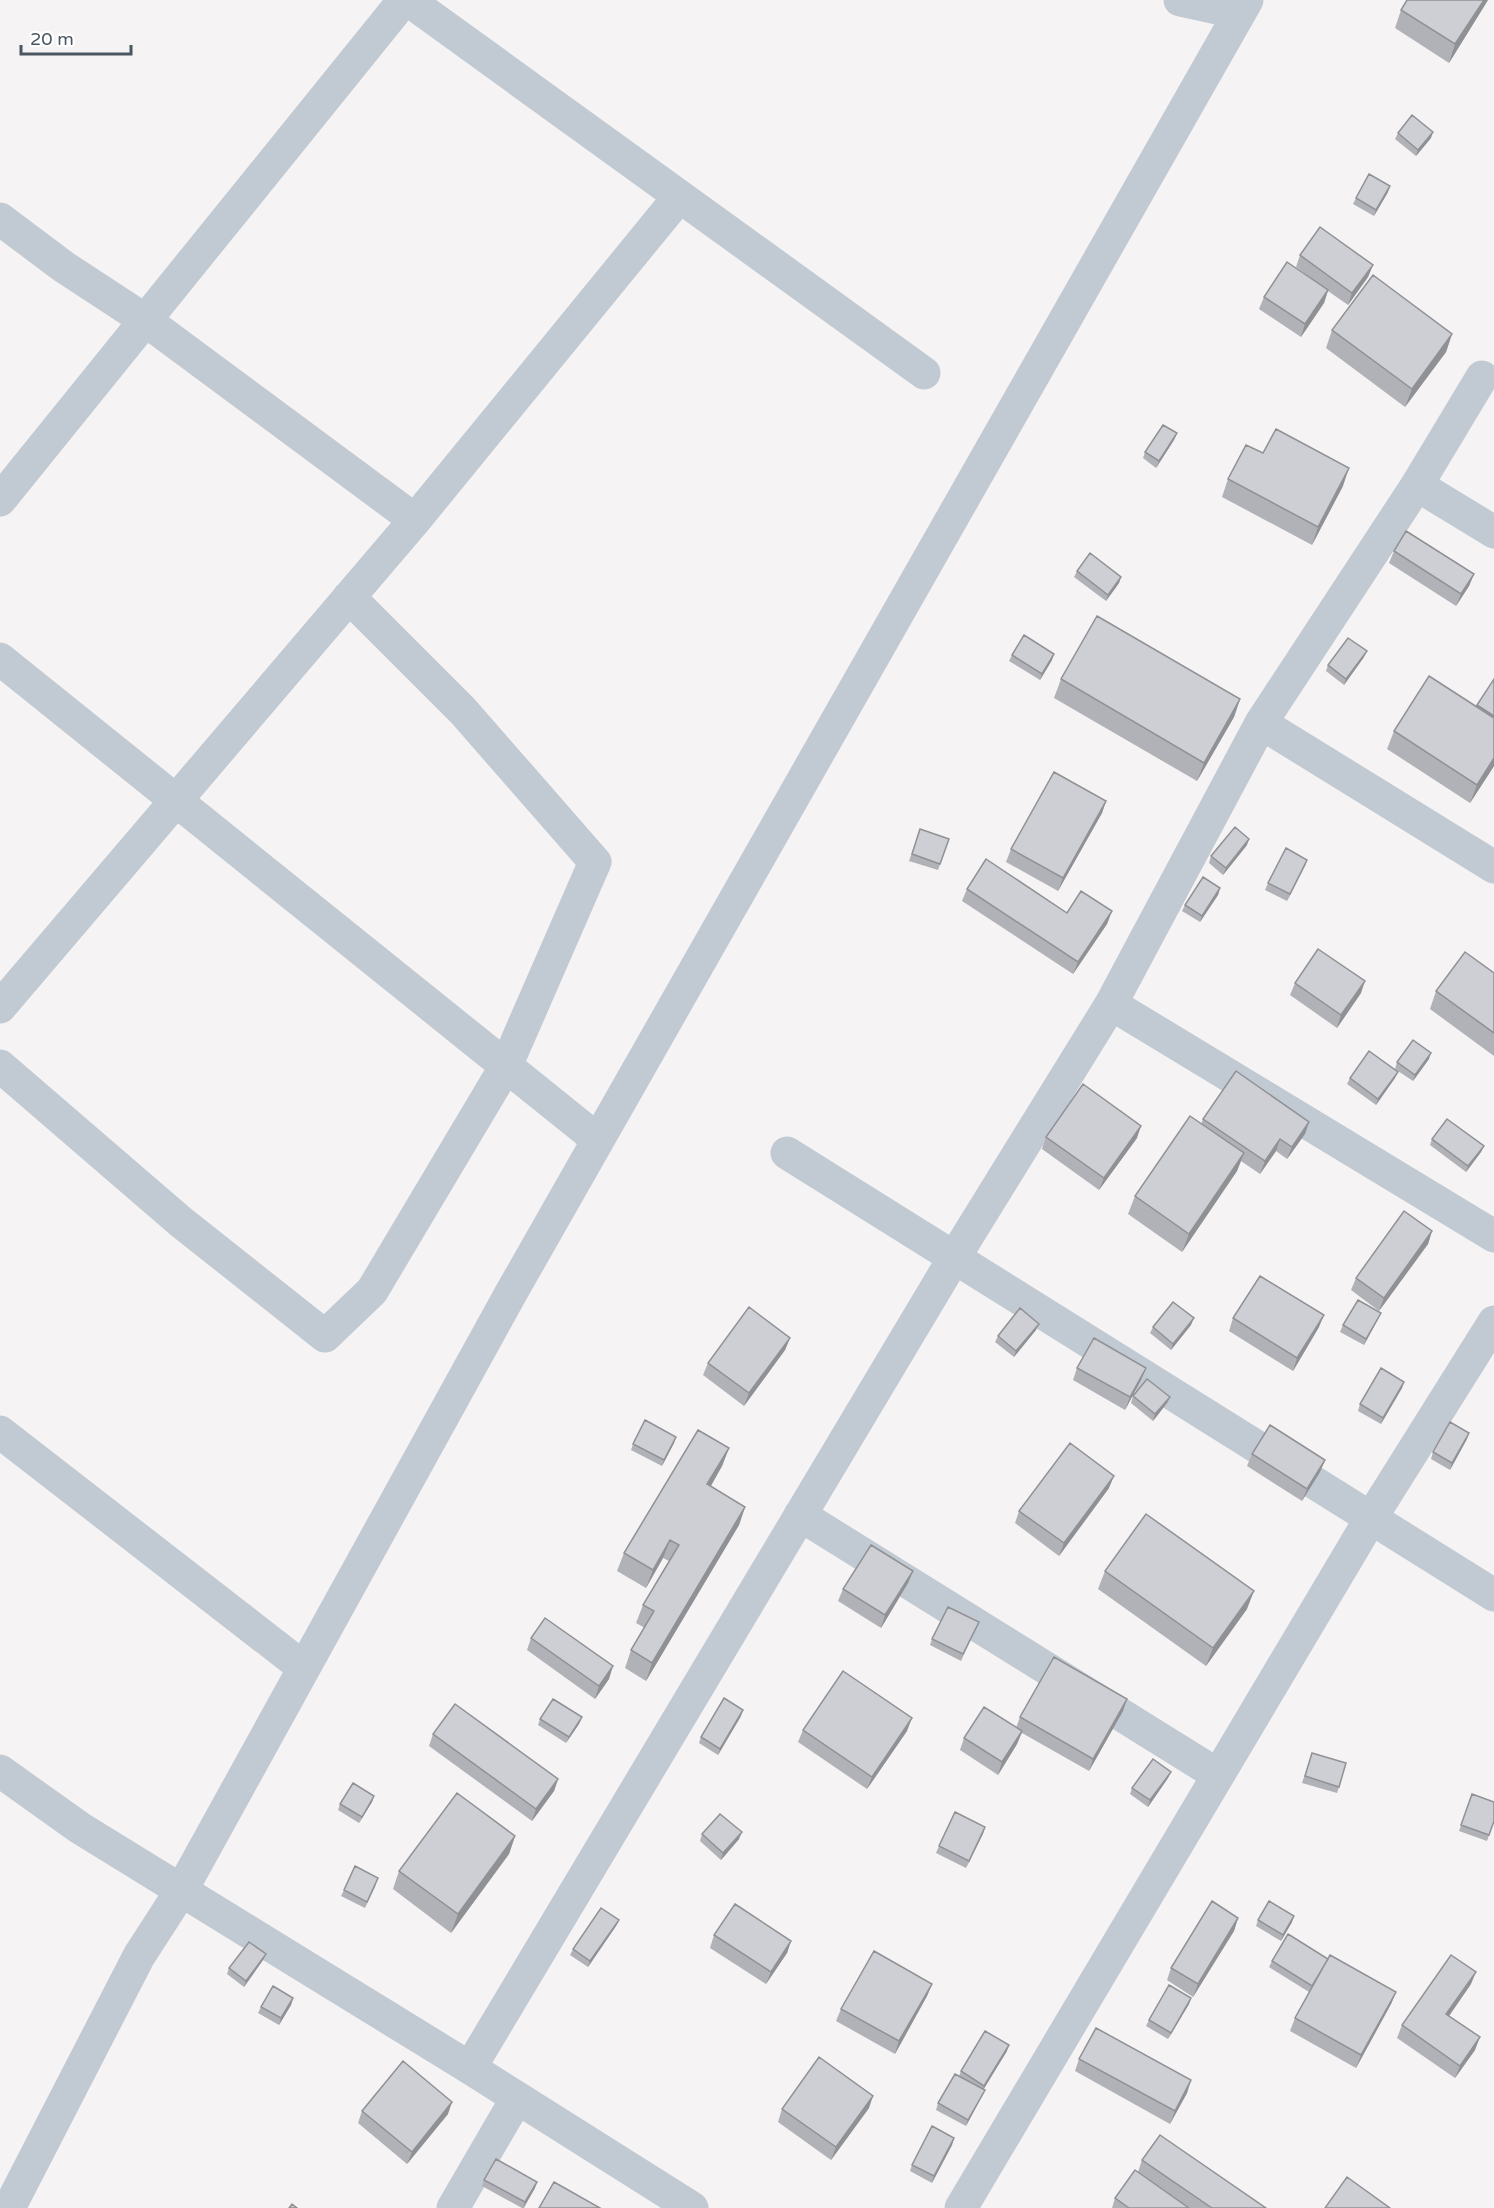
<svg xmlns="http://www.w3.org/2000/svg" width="1494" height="2208" viewBox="0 0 1494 2208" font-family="'Varela Round',sans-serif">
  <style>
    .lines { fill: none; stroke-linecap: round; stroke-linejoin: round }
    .minor { stroke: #c1cad2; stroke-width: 33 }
    .wall { fill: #b0b2b7 }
    .shaded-wall { fill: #909195 }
    .building { fill: #cdcfd5; stroke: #909195; stroke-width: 1.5 }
  </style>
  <rect width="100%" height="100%" fill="#f5f3f3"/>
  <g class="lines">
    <path class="minor" d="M408,0l516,373
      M1180,0l59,13
      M0,219l64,48 81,53 270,200 264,-323
      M1417,485l77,47
      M0,500l404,-500
      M0,659l598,481
      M1261,723l233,144
      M1111,1004l383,232
      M0,1007l415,-487
      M0,1066l181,156 144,114 47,-45 134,-225 89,-204 -132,-151 -114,-114
      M787,1153l707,442
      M0,1432l304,236
      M800,1515l418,260
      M0,1771l80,57 390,240 222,140
      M470,2068l484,-810 157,-254 150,-281 156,-238 65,-108
      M9,2208l130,-252 42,-65 330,-598 736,-1293
      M453,2208l64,-110
      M961,2208l410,-690 123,-196"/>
  </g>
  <path class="wall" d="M1488,0l-39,63 -54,-35 6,-18z
    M1398,133l33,5 -15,18 -21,-17z
    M1388,192l-14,24 -21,-12 3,-6z
    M1300,255l73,10 -5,12 -20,28 -20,-14 -4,12 -23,34 -42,-28 5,-12 47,-19 -15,-11z
    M1332,330l120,4 -6,18 -41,55 -79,-59z
    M1177,433l-3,7 -18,28 -13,-10 2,-6z
    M1263,453l80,33 -31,59 -90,-48 6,-18z
    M1394,551l80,23 -5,12 -13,20 -67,-43z
    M1077,571l44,6 -2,6 -13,18 -32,-24z
    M1012,655l40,5 -12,20 -31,-19z
    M1364,657l-20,28 -18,-14 2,-6z
    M1061,679l179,20 -6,18 -37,64 -143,-83z
    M1494,679v87l-24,37 -83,-54 7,-18 82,-25z
    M1106,801l-4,12 -44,78 -52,-29 5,-13z
    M920,829l29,10 -11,31 -29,-9z
    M1247,845l-24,30 -14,-12 2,-7z
    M1307,860l-20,41 -22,-11 3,-7z
    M1220,888l-2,7 -18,27 -18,-11 3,-6z
    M967,889l100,24 45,-2 -5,13 -34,50 -111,-73z
    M1494,973v83l-64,-47 6,-18z
    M1295,983l66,10 -24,35 -47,-33z
    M1429,1059l-16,22 -18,-12 2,-7z
    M1350,1078h45l-19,27 -29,-21z
    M1203,1119l106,3 -4,12 -18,25 -11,-8 -16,23 -19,-13 -4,10 -55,81 -54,-38 7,-18 66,-72z
    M1046,1137l91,1 -38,52 -57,-41z
    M1432,1139l52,7 -3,6 -15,20 -36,-27z
    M1432,1231l-4,13 -49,67 -28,-21 5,-12z
    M1233,1318l86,9 -26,44 -64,-40z
    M1378,1319l-14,26 -24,-13 3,-7z
    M1191,1325l-20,25 -21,-17 3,-6z
    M1036,1330l-22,27 -19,-15 3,-6z
    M790,1338l-5,12 -41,56 -41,-31 5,-12z
    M1077,1368h69l-5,12 -16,30 -52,-30z
    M1404,1382l-2,6 -21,36 -23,-13 2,-7z
    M1133,1396l37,1 -3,6 -14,18 -22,-18z
    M1467,1439l-17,31 -19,-11 2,-7z
    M674,1443l-12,23 -31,-16 2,-6z
    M729,1448l-7,18 -11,20 34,21 -6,18 -93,156 -21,-13 6,-18 14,-22 -9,-5 7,-18 26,-44 -6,-3 -17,30 -29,-17 7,-18z
    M1252,1454l73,6 -5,12 -18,29 -55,-35z
    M1109,1488l-50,68 -44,-33 4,-12z
    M913,1571l-5,12 -27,45 -43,-27 5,-12z
    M1105,1571l142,38 -41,57 -108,-77z
    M979,1622l-18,39 -31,-16 2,-6z
    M531,1638l78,41 -14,20 -68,-49z
    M1123,1711l-34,60 -67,-38 -5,11 -19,31 -38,-25 4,-12 52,-10 4,-11z
    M741,1716l-23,39 -19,-12 2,-6z
    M582,1717l-3,7 -13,19 -28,-18 2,-6z
    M803,1730l104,1 -40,58 -69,-47z
    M433,1734l125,45 -4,12 -22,30 -103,-75z
    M1312,1753l27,34 -2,6 -35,-10z
    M1168,1778l-20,29 -18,-13 2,-6z
    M1472,1794l22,27 -7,20 -28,-10z
    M374,1796l-2,6 -13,21 -21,-13 2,-6z
    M985,1827l-19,41 -30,-15 3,-7z
    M702,1834l37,5 -18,21 -21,-19z
    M515,1836l-6,18 -58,79 -58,-44 6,-18z
    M376,1885l-11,23 -24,-12 3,-6z
    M1238,1918l-4,13 -41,66 -26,-17 4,-12z
    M619,1920l-3,6 -28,41 -18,-12 3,-6z
    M1258,1920l34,2 -11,19 -25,-15z
    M714,1935l77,6 -4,12 -21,31 -56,-36z
    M266,1954l-3,6 -19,27 -17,-13 2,-6z
    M1328,1959l68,33 -5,12 -35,64 -66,-37 5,-13 14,-26 -40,-25 3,-6z
    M932,1984l-5,12 -32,58 -59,-33 5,-12z
    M1471,1984l-22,32 26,34 -20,28 -58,-40 5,-13z
    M293,1998l-2,7 -12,20 -21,-12 3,-6z
    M1191,1998l-2,6 -21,35 -22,-13 3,-6z
    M1007,2051l-24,38 -1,7 -16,30 -30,-16 2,-7 21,-27 2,-5z
    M1079,2059l112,21 -4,13 -17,31 -95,-53z
    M869,2108l-38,52 -53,-38 4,-13z
    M362,2111l86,3 -41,50 -49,-41z
    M954,2138l-2,7 -20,38 -22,-12 2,-6z
    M1142,2160l124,48h-76l-52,-36z
    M484,2180l51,8 -11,20h-2l-40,-22z
    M1115,2198l74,10h-77z"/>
  <path class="shaded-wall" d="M1484,0h4l-39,63 6,-19z
    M1433,132l-2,6 -15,18 2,-6z
    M1390,186l-2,6 -14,24 2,-6z
    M1373,265l-5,12 -20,28 4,-12z
    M1328,290l-4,13 -23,34 4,-13z
    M1452,334l-6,18 -41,55 7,-18z
    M1177,433l-3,7 -18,28 3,-7z
    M1349,468l-6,18 -31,59 6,-18z
    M1474,574l-5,12 -13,20 5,-12z
    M1121,577l-2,6 -13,18 2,-6z
    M1367,651l-3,6 -20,28 2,-6z
    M1054,654l-2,6 -12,20 2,-6z
    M1240,699l-6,18 -37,64 7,-18z
    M1494,758v8l-24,37 7,-18z
    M1106,801l-4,12 -44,78 5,-13z
    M1249,839l-2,6 -24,30 3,-7z
    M1307,860l-2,6 -18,35 3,-7z
    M1220,888l-2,7 -18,27 2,-6z
    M1112,911l-5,13 -34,50 5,-12z
    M1365,981l-4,12 -24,35 4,-13z
    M1431,1053l-2,6 -16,22 2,-6z
    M1398,1072l-3,6 -19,27 2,-6z
    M1309,1122l-4,12 -18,25 5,-12z
    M1141,1126l-4,12 -38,52 5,-12z
    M1280,1139l-4,12 -16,23 5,-13z
    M1484,1146l-3,6 -15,20 2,-6z
    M1244,1153l-7,18 -55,81 7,-18z
    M1432,1231l-4,13 -49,67 5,-13z
    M1381,1313l-3,6 -14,26 2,-6z
    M1324,1315l-5,12 -26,44 4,-13z
    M1194,1318l-3,7 -20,25 2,-6z
    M1039,1324l-3,6 -22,27 2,-6z
    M790,1338l-5,12 -41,56 5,-13z
    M1146,1368l-5,12 -16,30 5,-13z
    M1404,1382l-2,6 -21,36 2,-6z
    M1170,1397l-3,6 -14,18 2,-7z
    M1469,1433l-2,6 -17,31 2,-7z
    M676,1437l-2,6 -12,23 2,-6z
    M729,1448l-7,18 -21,37 6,-19z
    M1325,1460l-5,12 -18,29 5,-12z
    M1114,1476l-5,12 -50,68 5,-13z
    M745,1507l-6,18 -93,156 6,-18z
    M670,1540l-7,18 -17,30 7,-18z
    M913,1571l-5,12 -27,45 4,-13z
    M1254,1591l-7,18 -41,57 7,-18z
    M613,1666l-4,13 -14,20 4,-13z
    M1127,1699l-4,12 -34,60 4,-12z
    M743,1710l-2,6 -23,39 2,-6z
    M582,1717l-3,7 -13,19 3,-6z
    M912,1718l-5,13 -40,58 5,-12z
    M1022,1731l-5,13 -19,31 4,-13z
    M1171,1772l-3,6 -20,29 2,-7z
    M558,1779l-4,12 -22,30 4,-12z
    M374,1796l-2,6 -13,21 3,-6z
    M985,1827l-2,7 -17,34 3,-7z
    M742,1832l-3,7 -18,21 2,-7z
    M515,1836l-6,18 -58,79 7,-19z
    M1294,1916l-2,6 -11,19 2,-6z
    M1238,1918l-4,13 -41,66 5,-13z
    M619,1920l-3,6 -28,41 2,-6z
    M791,1941l-4,12 -21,31 5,-12z
    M266,1954l-3,6 -19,27 2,-6z
    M1476,1972l-5,12 -29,42 4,-12z
    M932,1984l-5,12 -32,58 4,-13z
    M1396,1992l-5,12 -35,64 5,-13z
    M293,1998l-2,7 -12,20 2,-7z
    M1191,1998l-2,6 -21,35 3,-6z
    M1480,2037l-5,13 -20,28 5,-12z
    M1009,2045l-2,6 -25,41 2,-6z
    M1191,2080l-4,13 -17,31 5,-13z
    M985,2090l-3,6 -16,30 2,-6z
    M873,2096l-4,12 -38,52 5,-13z
    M452,2102l-4,12 -41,50 5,-12z
    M954,2138l-2,7 -20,38 2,-7z
    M537,2182l-2,6 -12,20 2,-6z"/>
  <path class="building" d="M1407,0h77l-29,44 -54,-34z
    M1412,115l21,17 -15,18 -20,-17z
    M1369,174l21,12 -14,24 -20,-12z
    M1320,227l53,38 -21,28 -52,-38z
    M1287,262l41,28 -23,34 -41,-27z
    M1373,275l79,59 -40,55 -80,-59z
    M1163,425l14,8 -18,28 -14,-9z
    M1276,429l73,39 -31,59 -90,-48 18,-34 17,8z
    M1406,531l68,43 -13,20 -67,-43z
    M1090,553l31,24 -13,18 -31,-24z
    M1097,616l143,83 -36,64 -143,-84z
    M1024,635l30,19 -12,20 -30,-19z
    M1348,638l19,13 -21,28 -18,-14z
    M1429,676l65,42v40l-17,27 -83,-54z
    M1494,679v37l-17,-11z
    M1054,772l52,29 -43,77 -52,-29z
    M1235,827l14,12 -23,29 -15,-12z
    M920,829l29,10 -9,25 -28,-10z
    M1286,848l21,12 -17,34 -22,-11z
    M986,859l81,54 14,-22 31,20 -34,51 -111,-73z
    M1203,877l17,11 -18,28 -17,-11z
    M1318,949l47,32 -24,34 -46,-32z
    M1465,952l29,21v60l-58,-42z
    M1413,1040l18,13 -16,22 -18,-13z
    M1369,1051l29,21 -20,27 -28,-21z
    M1236,1071l73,51 -17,25 -12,-8 -15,22 -62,-42z
    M1083,1084l58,42 -37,52 -58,-41z
    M1190,1116l54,37 -55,81 -54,-38z
    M1447,1119l37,27 -16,20 -36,-27z
    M1404,1211l28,20 -48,67 -28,-20z
    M1260,1276l64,39 -27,43 -64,-40z
    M1358,1300l23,13 -15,26 -23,-14z
    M1173,1302l21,16 -21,26 -20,-17z
    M749,1307l41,31 -41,55 -41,-30z
    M1020,1308l19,16 -23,27 -18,-15z
    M1094,1338l52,30 -16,29 -53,-29z
    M1381,1368l23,14 -21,36 -23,-14z
    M1147,1379l23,18 -15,17 -22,-18z
    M645,1420l31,17 -12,23 -31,-16z
    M1450,1422l19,11 -17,30 -19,-11z
    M1270,1425l55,35 -18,29 -55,-35z
    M698,1430l31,18 -22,36 38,23 -93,156 -21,-13 23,-39 -11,-6 36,-60 -9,-5 -17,30 -29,-17z
    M1070,1443l44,33 -50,67 -45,-32z
    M1146,1514l108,77 -41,57 -108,-77z
    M871,1545l42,26 -28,44 -42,-26z
    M948,1607l31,15 -16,32 -31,-15z
    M545,1618l68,48 -14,20 -68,-48z
    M1054,1657l73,42 -34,60 -73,-42z
    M843,1671l69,47 -40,59 -69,-47z
    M724,1698l19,12 -23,39 -19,-12z
    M553,1699l29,18 -13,20 -29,-18z
    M455,1704l103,75 -22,30 -103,-75z
    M984,1707l38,24 -20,31 -38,-24z
    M1312,1753l34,10 -7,24 -34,-11z
    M1153,1759l18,13 -21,28 -18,-12z
    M353,1783l21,13 -12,21 -22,-13z
    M457,1793l58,43 -57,78 -59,-43z
    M1472,1794l22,8v19l-5,14 -28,-10z
    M955,1812l30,15 -16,34 -30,-15z
    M720,1814l22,18 -19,21 -21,-19z
    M355,1866l23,12 -11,24 -23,-12z
    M1212,1901l26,17 -40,66 -27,-16z
    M1269,1901l25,15 -11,19 -25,-15z
    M735,1904l56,37 -20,31 -57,-37z
    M601,1908l18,12 -29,41 -17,-12z
    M1288,1934l40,25 -16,27 -40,-25z
    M249,1942l17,12 -20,27 -17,-13z
    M874,1951l58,33 -33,57 -58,-32z
    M1330,1955l66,37 -35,63 -66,-37z
    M1451,1955l25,17 -30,42 34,23 -20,29 -58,-41z
    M1169,1985l22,13 -20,35 -22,-13z
    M273,1986l20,12 -12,20 -20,-11z
    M1096,2028l95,52 -16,31 -96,-52z
    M985,2031l24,14 -25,41 -23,-15z
    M819,2057l54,39 -37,51 -54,-38z
    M403,2061l49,41 -40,50 -50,-41z
    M955,2074l30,16 -17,30 -30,-17z
    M932,2126l22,12 -20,38 -22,-11z
    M1160,2135l106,73h-54l-70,-48z
    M496,2159l41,23 -12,20 -41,-22z
    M1135,2170l54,38h-60l-14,-10z
    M1347,2177l43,31h-65z
    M554,2182l46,26h-61z
    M292,2204l5,4h-8z"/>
  <path d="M21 45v9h110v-9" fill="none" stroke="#4a5661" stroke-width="3"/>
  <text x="30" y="45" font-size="18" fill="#4a5661" stroke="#ffffff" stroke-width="4.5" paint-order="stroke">20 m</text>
</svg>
